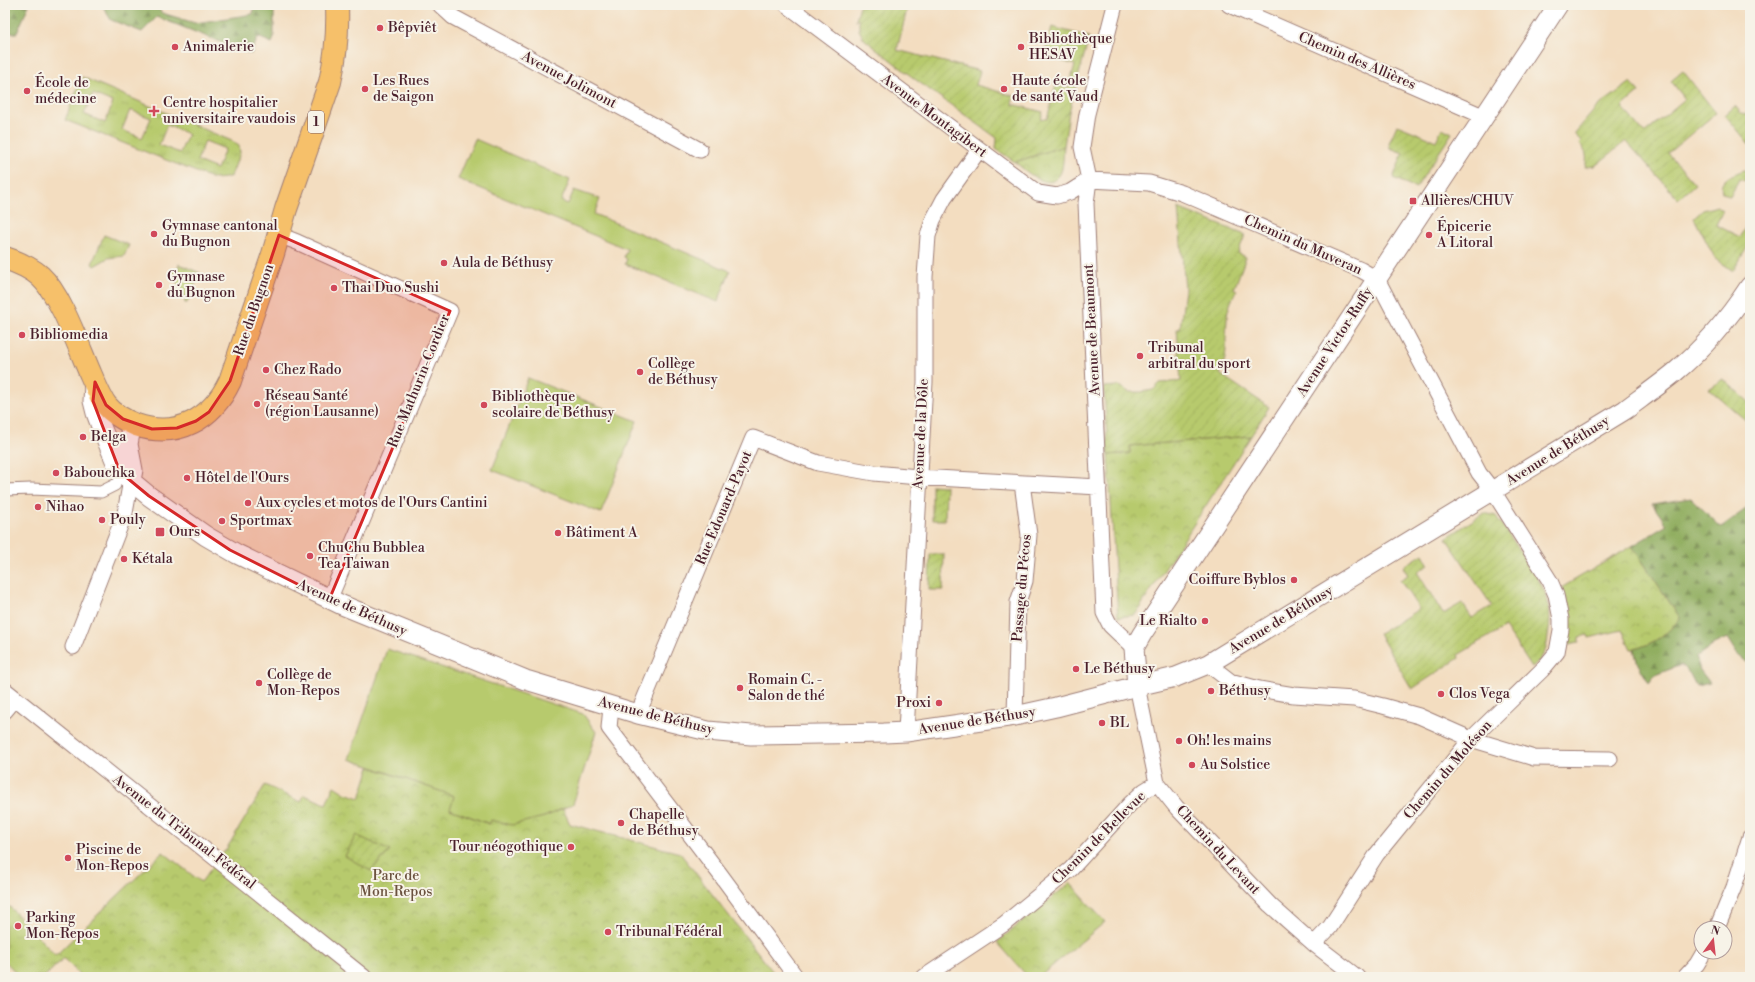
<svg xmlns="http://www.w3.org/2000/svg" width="1755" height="982" viewBox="0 0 1755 982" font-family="'Libre Bodoni',serif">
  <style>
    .grass { fill: url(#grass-tufts); stroke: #80744c; fill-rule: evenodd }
    .forest { fill: url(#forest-firs); stroke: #6e6646 }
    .park { fill: url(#park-crowns); stroke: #80744c }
    .garden { fill: url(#garden-furrows); stroke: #80744c }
    .pitch { fill: #b7ca6d; stroke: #80744c }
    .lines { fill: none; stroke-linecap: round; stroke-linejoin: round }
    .pedestrian-casing { stroke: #9e7e76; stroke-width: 13 }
    .minor-casing { stroke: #9e7e76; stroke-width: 17 }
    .tertiary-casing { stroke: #9e7e76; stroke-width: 21 }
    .primary-casing { stroke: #9e7e76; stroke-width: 24 }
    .pedestrian { stroke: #fff; stroke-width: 11 }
    .minor { stroke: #fff; stroke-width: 15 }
    .tertiary { stroke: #fff; stroke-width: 19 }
    .primary { stroke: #f6c06b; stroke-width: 22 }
    .marked { fill: #d62828; fill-opacity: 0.2; stroke: #d62828; stroke-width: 3; stroke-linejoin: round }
    .poi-dot { fill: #d1495b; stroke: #f7f3e8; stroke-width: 1.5 }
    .labels { text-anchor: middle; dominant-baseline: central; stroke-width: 4; stroke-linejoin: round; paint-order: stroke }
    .shield { fill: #f7f3e8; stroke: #7e5f64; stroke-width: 1 }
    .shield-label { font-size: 13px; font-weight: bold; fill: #4a1f2b }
    .poi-label { font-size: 14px; fill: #4a1f2b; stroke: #f7f3e8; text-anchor: start }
    .street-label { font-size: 14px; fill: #4a1f2b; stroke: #f7f3e8 }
    .park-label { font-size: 14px; fill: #6b523f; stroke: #f7f3e8 }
  </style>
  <defs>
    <pattern id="grass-tufts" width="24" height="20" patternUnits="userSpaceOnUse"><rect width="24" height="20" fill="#b7ca6d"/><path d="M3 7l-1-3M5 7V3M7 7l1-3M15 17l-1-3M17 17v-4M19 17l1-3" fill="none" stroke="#9fad5f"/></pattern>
    <pattern id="forest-firs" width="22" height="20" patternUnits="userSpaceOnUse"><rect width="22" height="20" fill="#91ae60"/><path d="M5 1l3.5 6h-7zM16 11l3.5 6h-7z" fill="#788d4f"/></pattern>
    <pattern id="park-crowns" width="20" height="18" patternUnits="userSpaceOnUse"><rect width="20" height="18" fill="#b7ca6d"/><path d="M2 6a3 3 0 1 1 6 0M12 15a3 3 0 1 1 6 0" fill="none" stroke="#9fad5f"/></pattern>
    <pattern id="garden-furrows" width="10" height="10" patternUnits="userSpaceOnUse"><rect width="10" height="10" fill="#b7ca6d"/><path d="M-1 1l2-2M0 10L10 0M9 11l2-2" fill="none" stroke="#9fad5f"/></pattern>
  </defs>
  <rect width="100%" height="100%" fill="#f7f3e8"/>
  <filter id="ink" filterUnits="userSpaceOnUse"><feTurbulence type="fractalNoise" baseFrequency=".025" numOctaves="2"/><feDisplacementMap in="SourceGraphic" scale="8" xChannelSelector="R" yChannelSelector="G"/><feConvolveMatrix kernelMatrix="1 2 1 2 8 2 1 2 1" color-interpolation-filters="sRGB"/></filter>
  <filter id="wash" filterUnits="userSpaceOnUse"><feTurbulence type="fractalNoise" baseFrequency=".012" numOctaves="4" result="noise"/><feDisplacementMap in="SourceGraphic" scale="16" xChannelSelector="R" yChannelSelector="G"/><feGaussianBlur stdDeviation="0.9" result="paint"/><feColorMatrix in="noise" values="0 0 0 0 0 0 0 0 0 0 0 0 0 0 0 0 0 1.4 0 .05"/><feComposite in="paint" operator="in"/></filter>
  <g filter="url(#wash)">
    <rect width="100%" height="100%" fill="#f3ddc0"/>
    <path class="grass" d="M82,77l152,65 5,4 1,7 -9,23 -5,2 -12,1 -149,-59zM93,94l20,8 -8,21 -21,-9zM130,110l21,8 -9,20 -20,-8zM167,125l21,9 -8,19 -21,-8zM205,141l20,8 -8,20 -20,-8z
      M1744,170l6,1 -5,10 -6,-2 -9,18 -8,-5c-4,-13 12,-18 22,-22z
      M104,235l25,10 -5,11 -16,2 -14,8 -2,-2z
      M179,264l21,9 -13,30h-2c-2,-12 -7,-21 -16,-29l2,-4 6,2z
      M9,906l46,49 3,-2 6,5 -20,19h-24l-15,-16v-51z"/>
    <path class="forest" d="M5,5h24l-12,28h-12z
      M102,5h53l7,8 33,10 58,-9 1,-9h20v33l-2,5 -14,-6 -7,17 -94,-37 -15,15 -31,-12z
      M1691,498l30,29 29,-21v159l-13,-11 -10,-16 -13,6 -18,13 4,13 10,13 -14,3 -6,-12 -9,-9 -26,10 -6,8 -11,-19 -4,-15c19,-5 34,-15 46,-31l-48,-72 35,-21 -15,-21z"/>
    <path class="park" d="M1064,146c-1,8 0,21 -4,28 -11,20 -35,-4 -45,-12z
      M1251,436l-116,179 -17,2 -10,-162 22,-2 -1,-7z
      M1632,546l48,72c-12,16 -27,26 -46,31h-3l-9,-19 -33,8 -1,-3 -9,2v5l-10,2 -2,-3c2,-19 1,-35 -6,-53z
      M370,767l85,29 -5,13 39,15 2,-4 53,-3 19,-8 7,15 110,29 97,124h-700l2,-3 -21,-21 105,-101 38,30 26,-34 38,-63 36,17 3,-7 22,9 8,-18 11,7 15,5z
      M1070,883l35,39 -66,55h-11l-31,-35z"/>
    <path class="garden" d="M860,5h48l-11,45 83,21 -4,14 38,11 -2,8 31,8 -2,6 6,1 9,-34 12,3 7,-23 -31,-9 8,-29 37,10 -20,75 -5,34 -49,16 -19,-13 1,-11 -81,-58 -52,-41 -5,-9v-10h-3z
      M1683,71l33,42 -48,40 27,31 -17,15 -52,-58 -31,25 -10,1c3,-10 1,-16 -6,-24l2,-2 -7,-7 23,-27 34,-25 8,10 -17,15 22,26 41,-34 -14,-18z
      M1735,106l6,7 6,1 3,-3v34l-25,-30z
      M1397,125l39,16 6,-13 10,5 -36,55 -23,-10 10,-25 -13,-5 -1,-5z
      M1717,206l6,4 -7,15 24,12 10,-19v25l-17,28 -18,-13 -21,-40 9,-8z
      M1178,208l67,27 -7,18 8,4 -12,32 3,1c-5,9 -10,19 -10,29 -2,21 2,35 -7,55l49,33 -18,29 -121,10v7l-22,2 -4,-68 15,-1 10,6h12l12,-2 7,-7 21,-2 -4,-52h3l5,-40z
      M1723,379l27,24v21l-41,-35z
      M932,485l14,1 -1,34h-13z
      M1484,513l12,3c15,23 46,61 52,86 3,11 2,24 0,34 -1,13 -6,24 -16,32l-27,-41 -47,28 1,3 -47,31 -33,-55 40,-25 -19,-29 8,-5 -5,-8 20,-13 6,11 -12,7 26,42 19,-11 10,15 20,-12 -46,-68z
      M930,554h14l-1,36h-14z
      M356,835l34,16 -19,20 -26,-15z"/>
    <path class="pitch" d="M475,139l95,41 -9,21 7,3 6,-14 26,9 -6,15 136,57 -12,31 -93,-38 2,-5 -3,-2 3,-8 -169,-70z
      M528,378l109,43 -36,92 -109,-43z
      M387,649l196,65 13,18 -23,72 -29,13 -32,8 -21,-5 -1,4 -40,-15 4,-13 -105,-37z"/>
  </g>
  <g filter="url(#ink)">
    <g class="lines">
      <defs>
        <path id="pedestrian" d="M5,490l26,-1 70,3 14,-7"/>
        <path id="minor" d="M440,5l13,12 247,133
          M787,5l251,188 19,3 13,-4 19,-12
          M1115,5l-28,109 -5,33 7,33 -3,23 18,410 6,12 24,23
          M1229,5l256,112
          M1089,180l60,3 33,10 179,77 16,9 102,194 14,18 57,90 6,14 5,24v11l-4,22 -15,18 -71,69 -94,115 -47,73 -16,17
          M279,235l18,7 153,69 -121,289
          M73,647l52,-134 6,-33
          M1208,664l22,17 29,8 35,6 60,4 29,7 36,10 52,23 63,19 76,1
          M1137,686l20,97 20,25 93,97 44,39 43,33
          M5,690l359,287
          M611,707l-2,21 111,146 76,103
          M5,711l10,-12
          M638,714l115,-276 65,25 56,10 44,4 181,10
          M1015,716l3,-114 7,-21 4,-46 -7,-52
          M906,732l19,-350v-105l3,-41 5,-16 11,-21 35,-49
          M1717,928l17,-41 16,-50
          M924,977l80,-53 67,-55 59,-65 14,-13 13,-8
          M1685,977l12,-13 7,-12"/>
        <path id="tertiary" d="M94,384l-1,17 3,12 6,16 18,43 29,24 57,40 31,18 105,51 184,75 112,34 70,17 43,4 133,-2 22,-1 109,-16 41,-9 81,-21 39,-9 32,-13 417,-254c16,-12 33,-24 49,-37 29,-24 55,-55 76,-87
          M131,480l2,-10 -5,-26 4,-21
          M1137,686l-3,-38 8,-14 416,-629"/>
        <path id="primary" d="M5,258c12,4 25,9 35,18 21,19 39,72 51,99 4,9 9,22 15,30 7,9 20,16 30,20 42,14 76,-6 94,-44l43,-127 13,-45 44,-127c6,-26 8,-51 7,-77"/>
      </defs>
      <use href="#pedestrian" class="pedestrian-casing"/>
      <use href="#minor" class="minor-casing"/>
      <use href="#tertiary" class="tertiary-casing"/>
      <use href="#primary" class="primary-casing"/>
      <use href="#pedestrian" class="pedestrian"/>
      <use href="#minor" class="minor"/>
      <use href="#tertiary" class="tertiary"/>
      <use href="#primary" class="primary"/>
    </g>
  </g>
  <path class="marked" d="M279,235l171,76 -121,289 -99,-50 -81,-54 -29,-24 -27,-71 2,-19 11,23 17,14 29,10 25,-1 19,-7 13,-9 21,-31z"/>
  <g class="poi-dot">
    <circle cx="380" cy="28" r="4"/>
    <circle cx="175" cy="47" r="4"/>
    <circle cx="1021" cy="47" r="4"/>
    <circle cx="365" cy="89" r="4"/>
    <circle cx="1004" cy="89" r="4"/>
    <circle cx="27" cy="91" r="4"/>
    <path d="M152 105h4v4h4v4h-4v4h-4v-4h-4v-4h4z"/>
    <rect x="1409" y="197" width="8" height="8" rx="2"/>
    <circle cx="154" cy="234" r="4"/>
    <circle cx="1429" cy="235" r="4"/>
    <circle cx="444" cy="263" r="4"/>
    <circle cx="159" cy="285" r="4"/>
    <circle cx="334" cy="288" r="4"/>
    <circle cx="22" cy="335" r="4"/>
    <circle cx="1140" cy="356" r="4"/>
    <circle cx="266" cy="370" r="4"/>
    <circle cx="640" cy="372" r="4"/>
    <circle cx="257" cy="404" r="4"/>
    <circle cx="484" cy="405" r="4"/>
    <circle cx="83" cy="437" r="4"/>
    <circle cx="56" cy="473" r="4"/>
    <circle cx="187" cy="478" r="4"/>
    <circle cx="248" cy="503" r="4"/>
    <circle cx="38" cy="507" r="4"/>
    <circle cx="102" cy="520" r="4"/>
    <circle cx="222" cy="521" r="4"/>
    <rect x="155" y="527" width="10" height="10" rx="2"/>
    <circle cx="558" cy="533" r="4"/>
    <circle cx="310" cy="556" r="4"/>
    <circle cx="124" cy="559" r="4"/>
    <circle cx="1294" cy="580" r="4"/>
    <circle cx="1205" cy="621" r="4"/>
    <circle cx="1076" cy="669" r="4"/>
    <circle cx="259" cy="683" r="4"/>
    <circle cx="740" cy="688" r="4"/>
    <circle cx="1211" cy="691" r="4"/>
    <circle cx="1441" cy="694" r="4"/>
    <circle cx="939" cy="703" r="4"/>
    <circle cx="1102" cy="723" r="4"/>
    <circle cx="1179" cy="741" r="4"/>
    <circle cx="1192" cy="765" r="4"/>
    <circle cx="621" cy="823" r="4"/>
    <circle cx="571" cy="847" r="4"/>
    <circle cx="68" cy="858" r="4"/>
    <circle cx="18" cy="926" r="4"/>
    <circle cx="608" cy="932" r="4"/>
  </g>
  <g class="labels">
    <rect class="shield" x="308" y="111" width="16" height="22" rx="3"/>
    <g class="shield-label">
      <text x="316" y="122">1</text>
    </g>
    <g class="poi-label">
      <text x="388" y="28">Bêpviêt</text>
      <text x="1029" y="39">Bibliothèque<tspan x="1029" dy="16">HESAV</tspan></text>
      <text x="183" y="47">Animalerie</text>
      <text x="373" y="81">Les Rues<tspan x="373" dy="16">de Saigon</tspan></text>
      <text x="1012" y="81">Haute école<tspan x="1012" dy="16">de santé Vaud</tspan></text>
      <text x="35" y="83">École de<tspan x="35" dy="16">médecine</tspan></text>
      <text x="163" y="103">Centre hospitalier<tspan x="163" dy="16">universitaire vaudois</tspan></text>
      <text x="1421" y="201">Allières/CHUV</text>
      <text x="162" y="226">Gymnase cantonal<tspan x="162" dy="16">du Bugnon</tspan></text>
      <text x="1437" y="227">Épicerie<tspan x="1437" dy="16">A Litoral</tspan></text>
      <text x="452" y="263">Aula de Béthusy</text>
      <text x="167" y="277">Gymnase<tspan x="167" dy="16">du Bugnon</tspan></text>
      <text x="342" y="288">Thai Duo Sushi</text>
      <text x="30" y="335">Bibliomedia</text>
      <text x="1148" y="348">Tribunal<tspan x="1148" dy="16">arbitral du sport</tspan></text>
      <text x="648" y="364">Collège<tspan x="648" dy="16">de Béthusy</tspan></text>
      <text x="274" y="370">Chez Rado</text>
      <text x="265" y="396">Réseau Santé<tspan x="265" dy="16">(région Lausanne)</tspan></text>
      <text x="492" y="397">Bibliothèque<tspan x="492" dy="16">scolaire de Béthusy</tspan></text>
      <text x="91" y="437">Belga</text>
      <text x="64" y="473">Babouchka</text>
      <text x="195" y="478">Hôtel de l'Ours</text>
      <text x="256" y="503">Aux cycles et motos de l'Ours Cantini</text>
      <text x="46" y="507">Nihao</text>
      <text x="110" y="520">Pouly</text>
      <text x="230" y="521">Sportmax</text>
      <text x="169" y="532">Ours</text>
      <text x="566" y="533">Bâtiment A</text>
      <text x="318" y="548">ChuChu Bubblea<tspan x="318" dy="16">Tea Taiwan</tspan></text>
      <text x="132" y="559">Kétala</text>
      <text x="1286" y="580" text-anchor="end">Coiffure Byblos</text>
      <text x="1197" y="621" text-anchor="end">Le Rialto</text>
      <text x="1084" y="669">Le Béthusy</text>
      <text x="267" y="675">Collège de<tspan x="267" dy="16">Mon-Repos</tspan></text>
      <text x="748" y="680">Romain C. -<tspan x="748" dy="16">Salon de thé</tspan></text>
      <text x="1219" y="691">Béthusy</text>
      <text x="1449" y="694">Clos Vega</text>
      <text x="931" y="703" text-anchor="end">Proxi</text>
      <text x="1110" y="723">BL</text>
      <text x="1187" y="741">Oh! les mains</text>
      <text x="1200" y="765">Au Solstice</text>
      <text x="629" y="815">Chapelle<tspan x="629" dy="16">de Béthusy</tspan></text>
      <text x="563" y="847" text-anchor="end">Tour néogothique</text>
      <text x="76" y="850">Piscine de<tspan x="76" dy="16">Mon-Repos</tspan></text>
      <text x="26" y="918">Parking<tspan x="26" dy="16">Mon-Repos</tspan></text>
      <text x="616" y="932">Tribunal Fédéral</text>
    </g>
    <g class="street-label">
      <text transform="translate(1357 61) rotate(23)">Chemin des Allières</text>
      <text transform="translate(569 80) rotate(28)">Avenue Jolimont</text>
      <text transform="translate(934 116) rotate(37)">Avenue Montagibert</text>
      <text transform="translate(1303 245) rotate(24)">Chemin du Muveran</text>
      <text transform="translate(254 310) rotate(-71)">Rue du Bugnon</text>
      <text transform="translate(1092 330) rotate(-93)">Avenue de Beaumont</text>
      <text transform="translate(1335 342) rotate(-57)">Avenue Victor-Ruffy</text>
      <text transform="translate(419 381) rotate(-68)">Rue Mathurin-Cordier</text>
      <text transform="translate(921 434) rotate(-87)">Avenue de la Dôle</text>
      <text transform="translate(1558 451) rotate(-32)">Avenue de Béthusy</text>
      <text transform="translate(724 508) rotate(-67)">Rue Edouard-Payot</text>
      <text transform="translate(1022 588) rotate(-85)">Passage du Pécos</text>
      <text transform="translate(352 608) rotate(24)">Avenue de Béthusy</text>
      <text transform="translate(1281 620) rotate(-31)">Avenue de Béthusy</text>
      <text transform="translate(656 716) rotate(14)">Avenue de Béthusy</text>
      <text transform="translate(977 721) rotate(-9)">Avenue de Béthusy</text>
      <text transform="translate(1448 770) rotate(-49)">Chemin du Moléson</text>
      <text transform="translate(184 832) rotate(38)">Avenue du Tribunal-Fédéral</text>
      <text transform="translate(1099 838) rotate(-45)">Chemin de Bellevue</text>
      <text transform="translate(1218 850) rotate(47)">Chemin du Levant</text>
    </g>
    <g class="park-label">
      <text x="396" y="876">Parc de<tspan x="396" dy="16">Mon-Repos</tspan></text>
    </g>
  </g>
  <rect width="1755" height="982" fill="none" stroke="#f7f3e8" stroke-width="20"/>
  <g transform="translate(1713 940) rotate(15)"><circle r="19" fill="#f7f3e8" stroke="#b29e9c"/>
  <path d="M0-3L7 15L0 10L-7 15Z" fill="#d1495b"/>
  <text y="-6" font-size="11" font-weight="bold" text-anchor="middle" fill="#4a1f2b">N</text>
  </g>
</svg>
